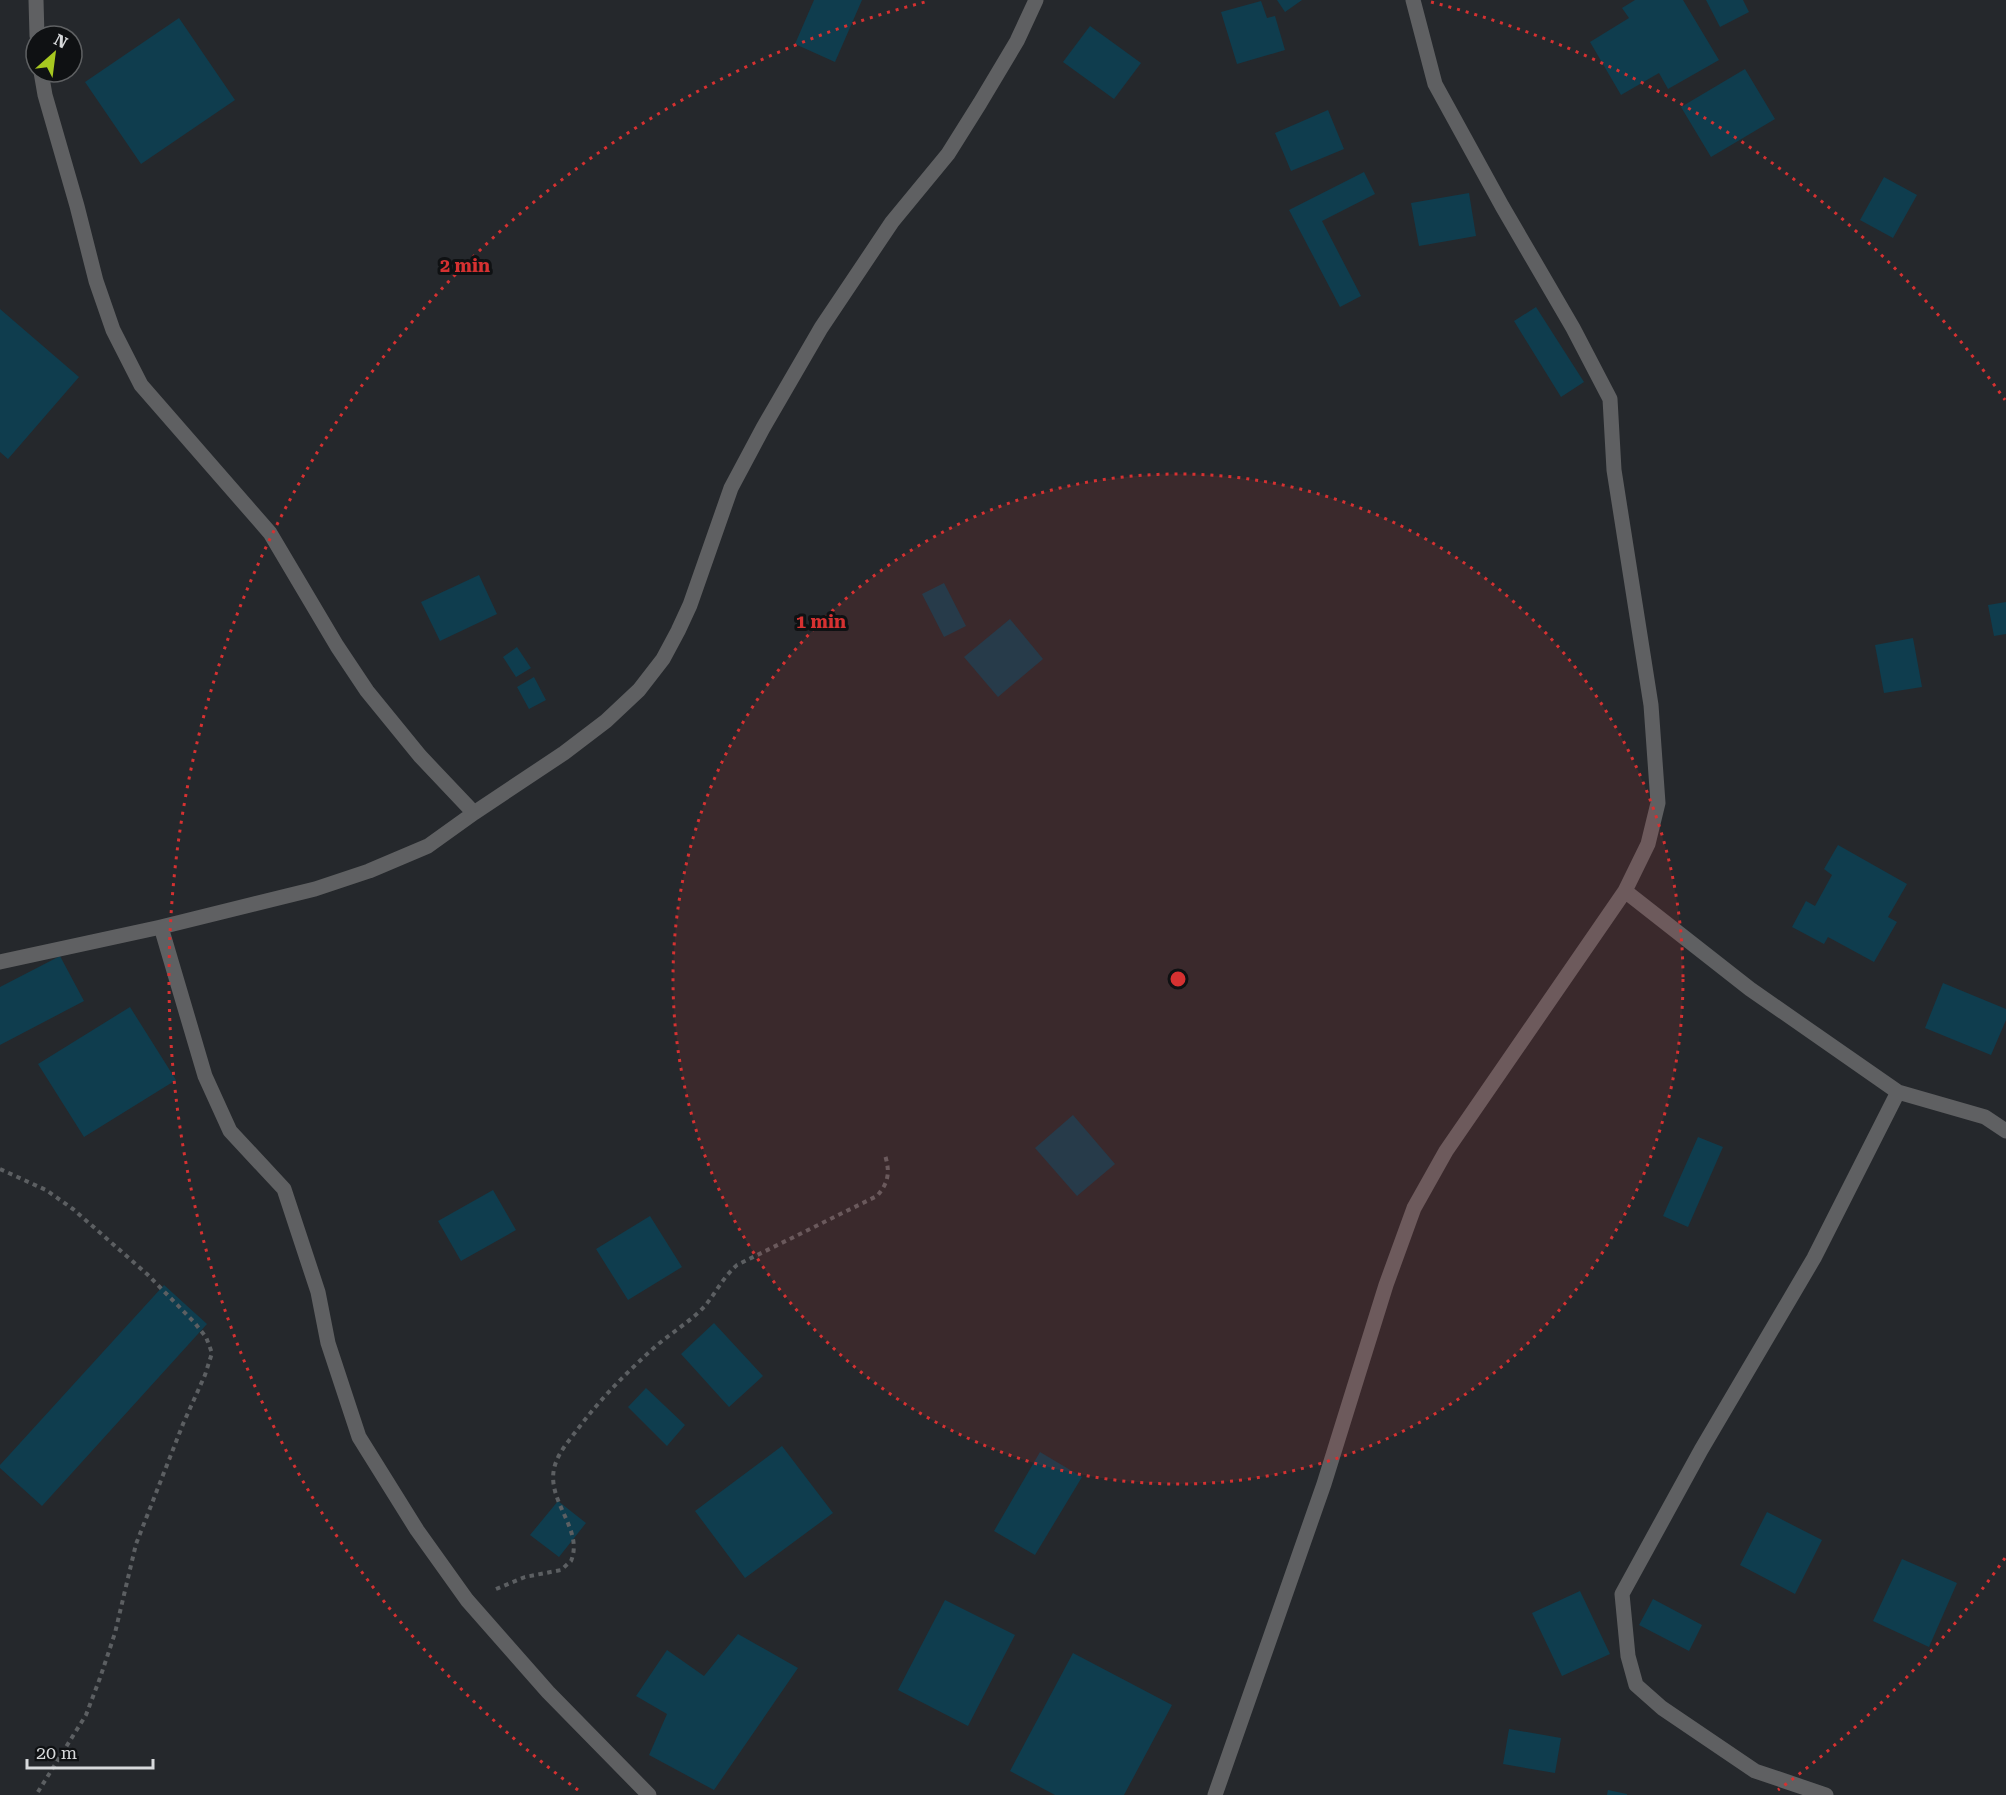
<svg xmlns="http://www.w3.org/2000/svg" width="2006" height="1795" viewBox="0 0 2006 1795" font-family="'Roboto Serif',serif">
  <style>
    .building { fill: #0f3d4e }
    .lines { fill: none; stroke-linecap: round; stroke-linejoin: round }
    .path { stroke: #5c5f62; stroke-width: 4; stroke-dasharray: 4.5 4.5; stroke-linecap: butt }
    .street { stroke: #5f6062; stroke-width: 15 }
    .ring { fill: none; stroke: #d63131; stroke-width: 3; stroke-dasharray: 3 6 }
    .centre { fill: #d63131; stroke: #0f1113; stroke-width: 3 }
    .ring-label { font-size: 18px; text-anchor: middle; font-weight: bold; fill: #d63131; stroke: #0f1113; stroke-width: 6; stroke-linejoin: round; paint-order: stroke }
  </style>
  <rect width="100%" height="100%" fill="#25282c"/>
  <path class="building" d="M814,0h48l-27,62 -40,-18z
    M1277,0h25l-17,12z
    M1635,0h48l36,60 -51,29 -9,-16 -38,22 -31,-53 39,-24 -7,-10z
    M1706,0h37l6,12 -29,15z
    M1261,1l6,17 8,-2 10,34 -48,14 -16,-52z
    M179,18l56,82 -94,64 -56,-82z
    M1090,26l51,37 -27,36 -51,-37z
    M1745,69l30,50 -64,38 -30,-50z
    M1328,110l16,39 -53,22 -16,-38z
    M1364,172l11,22 -53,27 39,75 -21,11 -51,-97z
    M1884,177l33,18 -24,43 -33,-18z
    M1469,193l7,43 -57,10 -8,-43z
    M1536,307l48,75 -23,15 -47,-76z
    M0,309l79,68 -71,82 -8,-7z
    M479,575l18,39 -57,27 -19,-39z
    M944,583l22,43 -22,11 -22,-43z
    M2006,602v32l-12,2 -6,-31z
    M1010,619l33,40 -45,38 -34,-40z
    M1913,638l9,49 -38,6 -9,-48z
    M517,647l14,21 -15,9 -13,-20z
    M534,677l12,23 -17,9 -12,-22z
    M1838,845l69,39 -19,33 9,5 -23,40 -46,-25 -4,7 -32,-17 14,-26 9,5 17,-31 -8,-6z
    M60,956l24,45 -84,44v-58z
    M1943,983l63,26v11l-15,35 -66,-27z
    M130,1007l46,73 -92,57 -46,-73z
    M1073,1115l42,49 -38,32 -42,-48z
    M1698,1137l25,10 -35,80 -25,-11z
    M493,1190l23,40 -55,31 -23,-40z
    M650,1216l32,51 -54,33 -32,-51z
    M164,1285l43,39 -165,182 -42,-38v-3z
    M714,1323l49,53 -34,31 -48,-53z
    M646,1388l39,37 -18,21 -39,-39z
    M782,1446l51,67 -88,65 -50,-67z
    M1040,1452l42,25 -47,78 -41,-24z
    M558,1501l28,22 -27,34 -29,-22z
    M1767,1512l55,28 -27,54 -55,-29z
    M1902,1559l55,24 -28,64 -56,-26z
    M1580,1591l30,63 -48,22 -30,-63z
    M1653,1599l49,26 -13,26 -50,-26z
    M945,1600l70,35 -47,91 -70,-36z
    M738,1634l60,34 -84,122 -65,-35 18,-41 -31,-18 31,-46 37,26z
    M1073,1653l99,52 -48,90h-69l-45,-24z
    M1509,1729l52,9 -6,35 -52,-9z
    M1608,1790l19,4v1h-20z"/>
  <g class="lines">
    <path class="path" d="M0,1169l46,21 27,19 74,65 47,48 12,15 6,16 -7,22 -22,49 -47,120 -21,89 -15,45 -14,37 -50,80
      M496,1589l29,-12 36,-7 10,-9c13,-31 -24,-59 -17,-92 3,-15 14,-27 23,-39 24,-32 50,-58 79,-84 14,-12 30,-22 43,-34 15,-14 21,-32 38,-47l140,-69c12,-14 13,-24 8,-41"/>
    <path class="street" d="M36,0l1,36
      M41,72l4,23 32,111 19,75 17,49 28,55 129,148 67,113 30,45 53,65 54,57
      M1625,891l125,98 148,103 87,25 21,14
      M161,927l44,149 25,55 54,58 34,103 10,51 31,94 58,93 50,70 81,92 101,103
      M0,962l161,-35 154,-38 54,-18 59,-25 46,-33 90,-60 42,-32 33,-31 24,-31 15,-28 12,-26 41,-117 32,-60 58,-100 71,-106 56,-68 32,-51 37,-62 19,-41
      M1215,1795l109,-311 62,-199 28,-77 32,-57 179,-260 23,-47 10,-41 -7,-98 -37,-235 -4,-71 -37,-71 -71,-122 -67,-122 -22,-84
      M1826,1795l-71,-24 -93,-63 -26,-23 -8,-29 -6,-62 79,-144 113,-192 84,-166"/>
  </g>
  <circle cx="1178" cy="979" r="505" fill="#d63131" fill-opacity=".12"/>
  <g class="ring">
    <circle cx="1178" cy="979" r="505"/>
    <path d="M2005 1558A1009 1009 0 0 1 1778 1790M578 1790A1009 1009 0 0 1 925 2M1431 2A1009 1009 0 0 1 2005 400"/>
  </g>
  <circle cx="1178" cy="979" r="9" class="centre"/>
  <g class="ring-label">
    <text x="465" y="272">2 min</text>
    <text x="821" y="628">1 min</text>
  </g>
  <g transform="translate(54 54) rotate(28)"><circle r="28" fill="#0f1113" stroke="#5f6163" stroke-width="1.5"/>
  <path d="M0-4.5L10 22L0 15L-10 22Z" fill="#a7c820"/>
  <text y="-9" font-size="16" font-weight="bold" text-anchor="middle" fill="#d7d9db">N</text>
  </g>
  <path d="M27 1759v9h126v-9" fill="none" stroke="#d7d9db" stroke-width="3"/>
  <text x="36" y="1759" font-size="18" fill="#d7d9db" stroke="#0f1113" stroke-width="4.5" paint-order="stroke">20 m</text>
</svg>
